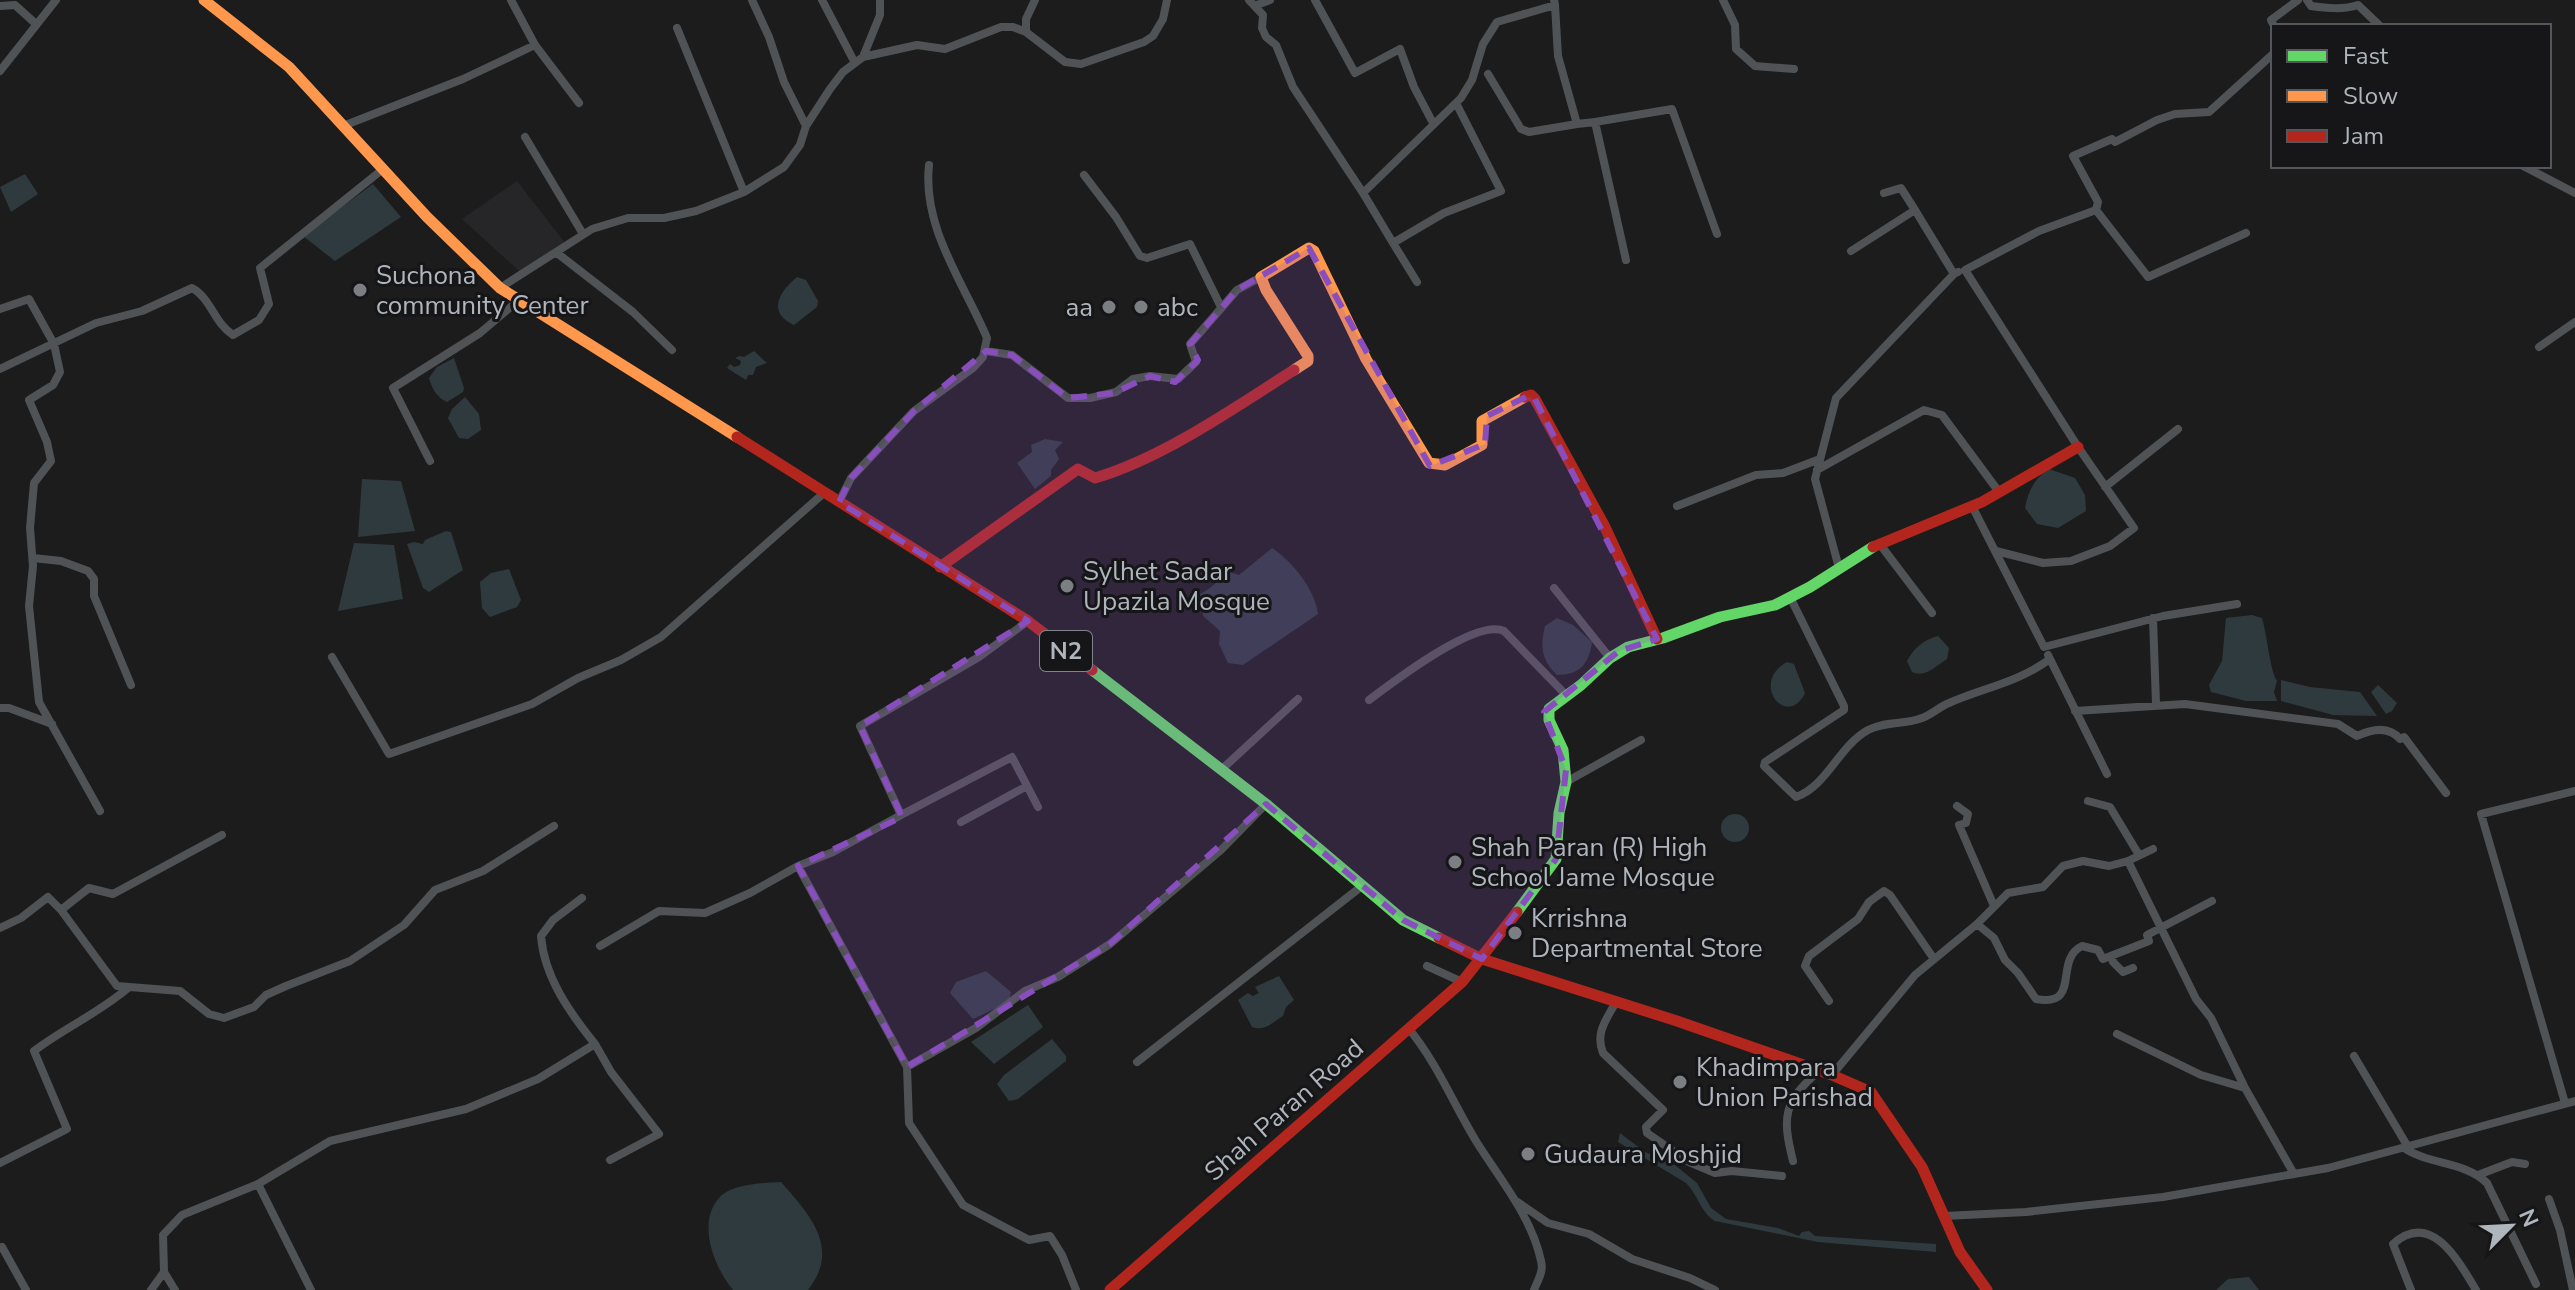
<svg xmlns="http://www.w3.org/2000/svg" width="2575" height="1290" viewBox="0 0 2575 1290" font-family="'Nunito Sans',sans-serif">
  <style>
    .built { fill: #262628 }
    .water { fill: #2f3a3f }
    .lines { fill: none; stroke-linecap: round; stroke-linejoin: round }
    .street { stroke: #505355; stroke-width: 8 }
    .fast { stroke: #63d668; stroke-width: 11 }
    .slow { stroke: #ff974d; stroke-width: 11 }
    .jam { stroke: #b3261e; stroke-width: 11 }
    .marked { fill: #884ebe; fill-opacity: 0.2; stroke: #884ebe; stroke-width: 6; stroke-dasharray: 16 10; stroke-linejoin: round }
    .poi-dot { fill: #7b7f84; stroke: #161618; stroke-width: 3 }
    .labels { text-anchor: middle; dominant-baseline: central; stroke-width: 6; stroke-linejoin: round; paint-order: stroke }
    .shield { fill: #161618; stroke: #80858b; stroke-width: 2 }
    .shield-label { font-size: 24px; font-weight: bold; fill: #aeb5bc }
    .poi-label { font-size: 26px; fill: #aeb5bc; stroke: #161618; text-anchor: start }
    .street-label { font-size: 26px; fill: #aeb5bc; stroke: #161618 }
  </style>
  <rect width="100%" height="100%" fill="#1c1c1c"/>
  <path class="built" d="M517,181l49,63 -46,28 -58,-53z"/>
  <path class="water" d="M25,174l13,20 -27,18 -11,-25z
    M373,184l28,33 -66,44 -32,-25z
    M797,277l9,3 12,21 -1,6 -23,18c-28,-13 -14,-34 3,-48z
    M754,351l13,12 -11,4 -3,8h-5l-2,5 -19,-12 3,-4 4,3 6,-2 1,-4 -6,-3 5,-2 4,1z
    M454,358l10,30 -1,4 -16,10c-11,-5 -15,-14 -18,-24l8,-11z
    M465,397l14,17 2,16 -13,9 -9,-1 -11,-20 4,-9z
    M1045,439l18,3 -8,8 4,9 -8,11v6l-16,13 -18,-26 15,-11 -1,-7z
    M2049,469l26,9 10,17 1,16 -28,17 -21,-4 -12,-16c3,-17 9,-29 24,-39z
    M362,479l39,2 14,50 -57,6z
    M446,531l5,1 12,38 -34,22 -6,-4 -16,-44 7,-2 9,2 2,-4z
    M354,543l40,2 9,54 -65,12z
    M1272,548c20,13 43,41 46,66l-75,51 -15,-2 -9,-19 1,-13 -17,-15 -3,-22c12,-6 18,-14 29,-22l10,3z
    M509,569l12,31 -4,7 -27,10 -8,-9 -2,-26 11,-9z
    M2252,615l10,3c5,16 8,53 15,63l-3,11 3,9h-31l-35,-9 -2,-7 13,-24 4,-43z
    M1557,618l16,7 19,17c-3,22 -12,33 -35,33 -16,-15 -17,-29 -12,-49z
    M1938,636l11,12 -2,11c-11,7 -22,19 -35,13l-5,-11c7,-13 16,-21 31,-25z
    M1787,662l7,2 11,29c-18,37 -56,-10 -18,-31z
    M2281,680l29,7 50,5 17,24 -44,-1 -52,-14z
    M2378,685l19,18 -5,8 -6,3 -15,-22z
    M1721 828a14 14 0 1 1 28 0a14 14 0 1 1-28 0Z
    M986,971l25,21 -2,10 -36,17 -23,-26 6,-11z
    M1279,976l15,24 -8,7 -3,9c-10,6 -19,16 -31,11l-14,-27 10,-7 5,3 6,-3 -4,-6z
    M1028,1005l15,22 -49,37 -23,-22z
    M1052,1039l14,17v5l-48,38 -9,2 -12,-17 7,-9z
    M1620,1133l25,19 30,13 22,18 14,25 15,11 52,9 21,8 3,-4 7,-1 6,5 121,8v8l-118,-10 -103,-21c-15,-9 -16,-25 -29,-38l-68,-41z
    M781,1182c29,33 60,66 27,108h-75c-19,-23 -37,-68 -13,-93 12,-13 44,-14 61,-15z
    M2249,1277l10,13h-43l12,-11z"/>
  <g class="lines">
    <path class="street" d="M511,0l24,45
      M752,0l17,37 15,45 22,44
      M822,0l33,63
      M1249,0l14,15 -1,13 4,9 10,8 17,42 70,106
      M1315,0l40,73 45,-24 14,38 19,36
      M1723,0l12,25 1,24 19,17 39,3
      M2307,0l4,6c15,2 32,4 47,-1l22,21
      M1257,5l13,-5
      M1555,5l3,51 19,68 18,-2 31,138
      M0,6l15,-1 21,19
      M2274,26l-3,-6 27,-20
      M677,28l67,164
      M1026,32v-13l9,-19
      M863,57l17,-42v-15
      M0,71l56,-71
      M1488,74l33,55 8,3 48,-8
      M1595,122l77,-13 45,125
      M343,126l120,-47 72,-34 44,58
      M525,137l58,97
      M2523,166l52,27
      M1084,175l32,42 24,39 7,2 43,-14 31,63
      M1884,193l17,-5 14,22
      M2096,210l52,67 98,-44
      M1393,243l-30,-50 98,-95 11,-18 11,-36 14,-22 58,-17 -1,-5
      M1851,251l64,-41 39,64 4,-2
      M557,253l76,59 39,38
      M1417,282l-24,-39 51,-30 57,-22 -45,-88
      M500,288l92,-59 36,-11h36l32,-7 48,-19 40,-25 16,-22 6,-19 24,-37 13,-17 20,-15 54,-12 28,4 56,-22h12l13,5 39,30 16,2 63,-22 9,-6 10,-17 4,-19
      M0,309l29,-10 25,45 6,28 -7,13 -24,15 18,42 4,19 -17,22 -4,45 3,38 -4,40 10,96 61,109
      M2539,347l36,-25
      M986,351l26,4 56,43h22l26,-6 17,-13 17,-3 28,3 18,-17 -6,-18 47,-54 24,-13
      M0,369l96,-46 46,-12 50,-23c19,10 22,35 41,47l26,-15 10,-16 -9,-36 123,-99
      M430,461l-37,-73 87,-55 39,-33
      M1817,470l107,-60 18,5 57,77
      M2105,487l73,-58
      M839,502l12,-24 63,-67 59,-43 10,-11 4,-19c-23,-55 -65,-110 -58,-173
      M1677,506l79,-31 27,-2 37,-14
      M1972,506l72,141 119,-31 74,-12
      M1879,543l53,70
      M1996,551l47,12 28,-2 39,-15 24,-18 -56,-81 -113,-177 74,-39 57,-21 2,-8 -25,-46 39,-17 3,3 42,-22 18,-6 34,-2 64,-58
      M33,558l28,3 27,10 6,8v17l37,89
      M1839,568l-24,-89 21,-81 118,-124
      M1554,588l56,70
      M1790,597l54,109v4l-79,52 -1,4 32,31c31,-11 43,-51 72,-67 16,-9 37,-5 54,-12 9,-3 17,-11 27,-15 37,-16 68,-20 101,-44
      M2153,618l3,86
      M2048,655l59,119
      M332,657l57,97 143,-50 46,-26 43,-18 40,-23 164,-145
      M1369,700c24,-18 107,-82 135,-69l63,65
      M0,708h9l43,16
      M2075,711l110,-7 153,20 19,12c15,-7 32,-10 43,3l4,-2 42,56
      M1221,770l77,-71
      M1566,782l75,-42
      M2088,801l22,6 29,48
      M1957,806l11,8 -2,9 -7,2 35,81
      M901,815l111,-58 26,50
      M961,822l66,-36
      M2128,861l68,138 15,19 34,70
      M798,866l109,201 69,-39 49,-37 33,-14 52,-33 111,-94 45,-46
      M582,898l-29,22 -12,16c3,41 29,77 54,108
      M61,910l28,-22 24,6 109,-59
      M1977,924l17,14 11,22 13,13 18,26c46,9 17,-39 46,-53l16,4 5,9 46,-18 -2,-6 65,-34
      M0,928l21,-10 27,-21 13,13 56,76 63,5 29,23 15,4 30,-11 12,-12 20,-9 64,-25 54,-36 31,-35 48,-19 71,-45
      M600,946l59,-35 46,2 45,-20 48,-27 35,-14 68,-37 -41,-89 119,-69 49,-36
      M2112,956l1,6 10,10 10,-4
      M1427,966l35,16
      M1829,1001l-24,-35 4,-10 49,-37 11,-17 15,-11 6,4 44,64
      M1616,1002c-10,18 -21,31 -13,51l60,57 -17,17 1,6 42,29 26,11 17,-2 50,5
      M1409,1029c28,34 44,74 67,112 23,37 56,76 65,120 3,10 -3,19 -7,29
      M2117,1034l84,41 44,13 49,86
      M2354,1056l54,91
      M1137,1062l225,-176
      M907,1067l2,56 54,82 66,35 21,-4 12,19 14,35
      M1832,1075l83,-100 62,-51 31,-31 35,-6 20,-21 20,-5 26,5 19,-5 25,-12
      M2565,1103l-84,-289 94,-23
      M2404,1148c25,17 60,13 83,35l49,101
      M1793,1161c-11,-44 -10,-59 26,-90
      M0,1163l67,-34 -33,-78c30,-23 65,-38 94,-63
      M2478,1175l34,-13 13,2
      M2549,1199l11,31 13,60
      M1516,1201l32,22 41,11 43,25 58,19 25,12
      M1944,1216l82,-4 137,-15 165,-29 247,-67
      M0,1248l2,-1 24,43
      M164,1272l11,18
      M151,1290l13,-18 -1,-37 19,-20 76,-31
      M311,1290l-53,-106 72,-43 136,-32 72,-30 57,-35 16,28 48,62 -49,26
      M2411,1290l-18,-46c38,-34 65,16 83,46"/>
    <path class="fast" d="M1092,670l174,134 137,116 36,18
      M1517,912l39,-53 3,-46 7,-31 -3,-32 -14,-30v-11l32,-24 29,-27 18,-11 35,-9 57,-21 55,-12 35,-18 63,-40"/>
    <path class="slow" d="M204,0l85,67 138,150 73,71 237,149
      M1294,370l14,-9v-5l-42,-66 -5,-13 48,-29 5,3 52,108 63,104 16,2 37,-20v-24l43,-24"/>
    <path class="jam" d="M1525,397l6,-2 4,4 70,128 52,112
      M737,437l291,184 64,49
      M1873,547l109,-45 96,-55
      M940,567l138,-98 17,9c68,-20 139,-70 199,-108
      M1439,938l43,21 195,62 155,54 39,17 51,75 38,85 27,38
      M1110,1290l352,-308 55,-70"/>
  </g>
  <path class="marked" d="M1309,248l121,218 55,-22 2,-28 41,-20 7,3 122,240 -38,12 -75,61 22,58 -10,89 -74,100 -79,-39 -137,-116 -156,140 -203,123 -109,-201 104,-49 -42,-91 168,-105 -189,-119 12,-24 63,-67 72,-60 26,4 56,43 46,-5 36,-17 25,6 23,-22 -8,-16 47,-54z"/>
  <g class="poi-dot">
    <circle cx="360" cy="290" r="8"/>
    <circle cx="1109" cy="307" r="8"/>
    <circle cx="1141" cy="307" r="8"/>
    <circle cx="1067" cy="586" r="8"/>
    <circle cx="1455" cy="862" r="8"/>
    <circle cx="1515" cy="933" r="8"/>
    <circle cx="1680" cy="1082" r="8"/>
    <circle cx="1528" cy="1154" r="8"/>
  </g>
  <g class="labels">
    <rect class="shield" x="1040" y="631" width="52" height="40" rx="6"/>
    <g class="shield-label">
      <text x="1066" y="651">N2</text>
    </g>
    <g class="poi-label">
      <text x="376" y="275">Suchona<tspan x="376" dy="30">community Center</tspan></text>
      <text x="1093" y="307" text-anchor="end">aa</text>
      <text x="1157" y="307">abc</text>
      <text x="1083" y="571">Sylhet Sadar<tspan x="1083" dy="30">Upazila Mosque</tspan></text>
      <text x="1471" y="847">Shah Paran (R) High<tspan x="1471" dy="30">School Jame Mosque</tspan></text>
      <text x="1531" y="918">Krrishna<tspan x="1531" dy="30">Departmental Store</tspan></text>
      <text x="1696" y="1067">Khadimpara<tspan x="1696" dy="30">Union Parishad</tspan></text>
      <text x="1544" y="1154">Gudaura Moshjid</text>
    </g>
    <g class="street-label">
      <text transform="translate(1284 1110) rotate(-41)">Shah Paran Road</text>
    </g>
  </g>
  <rect x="2271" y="24" width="280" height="144" fill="#161618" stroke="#53565a" stroke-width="2"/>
  <rect x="2287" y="50" width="40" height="12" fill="#63d668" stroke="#53565a" stroke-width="2"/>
  <text x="2343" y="64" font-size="24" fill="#aeb5bc">Fast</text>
  <rect x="2287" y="90" width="40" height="12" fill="#ff974d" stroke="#53565a" stroke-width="2"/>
  <text x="2343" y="104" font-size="24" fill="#aeb5bc">Slow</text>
  <rect x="2287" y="130" width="40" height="12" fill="#b3261e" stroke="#53565a" stroke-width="2"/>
  <text x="2343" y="144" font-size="24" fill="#aeb5bc">Jam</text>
  <g transform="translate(2511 1226) rotate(66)" stroke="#161618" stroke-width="6" paint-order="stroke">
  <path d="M0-6L14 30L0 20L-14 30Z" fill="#aeb5bc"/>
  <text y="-12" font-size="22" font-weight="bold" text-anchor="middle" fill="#aeb5bc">N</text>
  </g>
</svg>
